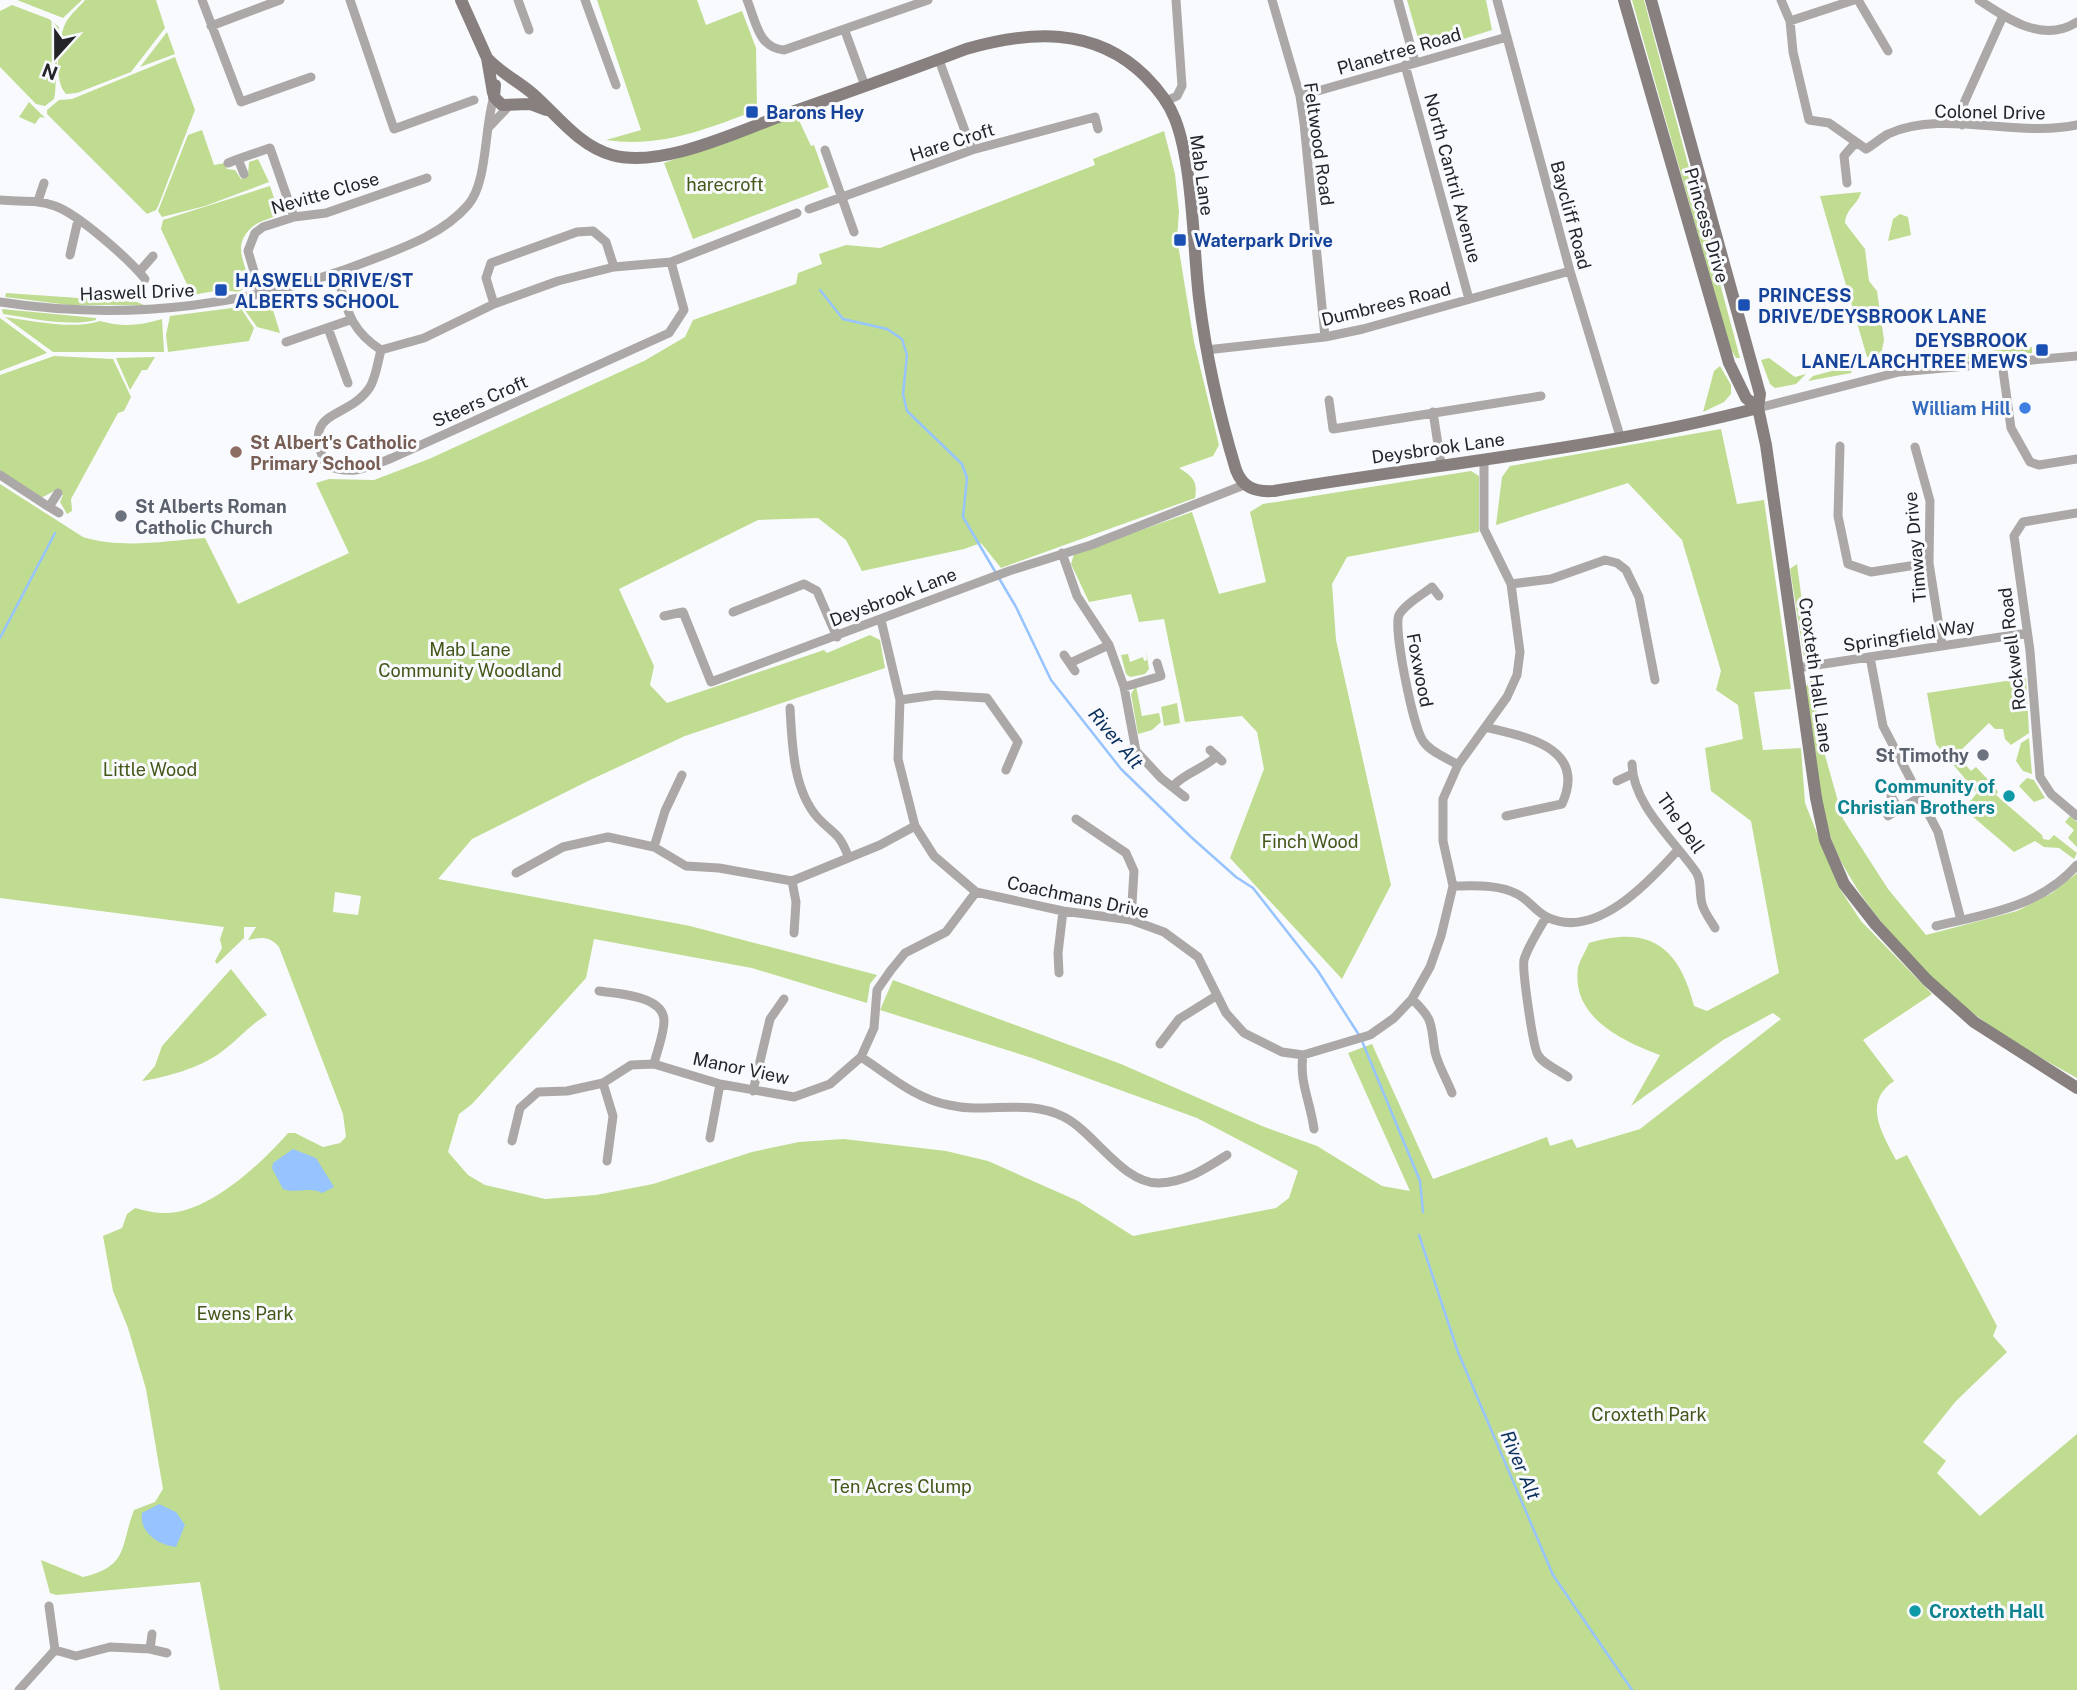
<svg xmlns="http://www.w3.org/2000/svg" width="2077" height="1690" viewBox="0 0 2077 1690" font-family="'Public Sans',sans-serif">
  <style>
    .green { fill: #bfdc90; fill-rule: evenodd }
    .water { fill: #97c4ff }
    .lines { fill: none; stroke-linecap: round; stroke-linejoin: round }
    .stream { stroke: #97c4ff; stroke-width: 2.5 }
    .street { stroke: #aca8a7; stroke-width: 9 }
    .secondary { stroke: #87807f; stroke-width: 12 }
    .transit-dot { fill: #1a4fb4; stroke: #f9fafe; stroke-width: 2.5 }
    .shop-dot { fill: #3f7fe0; stroke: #f9fafe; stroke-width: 2.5 }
    .education-dot { fill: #8d6e63; stroke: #f9fafe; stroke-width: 2.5 }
    .worship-dot { fill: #6b7280; stroke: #f9fafe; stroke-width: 2.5 }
    .culture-dot { fill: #0f9aa8; stroke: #f9fafe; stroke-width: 2.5 }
    .labels { text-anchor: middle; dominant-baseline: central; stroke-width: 6; stroke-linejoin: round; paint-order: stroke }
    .street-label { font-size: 18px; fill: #242528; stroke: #f9fafe }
    .transit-label { font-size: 18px; font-weight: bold; fill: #164399; stroke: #f9fafe; text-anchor: start }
    .park-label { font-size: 18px; fill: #435719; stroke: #f9fafe }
    .shop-label { font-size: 18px; font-weight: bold; fill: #366cbe; stroke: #f9fafe; text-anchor: end }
    .education-label { font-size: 18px; font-weight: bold; fill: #785e54; stroke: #f9fafe; text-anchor: start }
    .worship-label { font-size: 18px; font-weight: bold; fill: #5b616d; stroke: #f9fafe; text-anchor: start }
    .culture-label { font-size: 18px; font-weight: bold; fill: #0d838f; stroke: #f9fafe; text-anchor: end }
    .water-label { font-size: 19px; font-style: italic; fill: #0a305d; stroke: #f9fafe }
  </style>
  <rect width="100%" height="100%" fill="#f9fafe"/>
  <path class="green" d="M17,0h65l-19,18z
    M85,0h71l9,28 -34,44 -54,21 -11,1c-13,-12 -8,-57 0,-72 5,-8 13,-15 19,-22z
    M597,0h100l9,25 36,-14 14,37 1,62c-50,19 -96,38 -151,30l35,-10z
    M1407,0h79l6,30 -70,22z
    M1632,0h12l96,358h-4l-6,-10z
    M12,5l37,14 10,8 -4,67 -1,5 -9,7 -9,-2 -36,-37v-56z
    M167,32l8,22 -35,13z
    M175,57l20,53 -36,94 -3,6 -9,4 -100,-100v-4l12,-10 13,-1z
    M29,102l16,16 -5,-1 -5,7 -16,-7z
    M797,116l14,30 3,-1 15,42 -136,52 -29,-76z
    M202,130l12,35 11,-2 2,6 8,1 6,9 7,-3 1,-14 9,-3 11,23 -64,24 -43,11 -4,-6 30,-76z
    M1164,131l11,43 4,38 -2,26 17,104 25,103 -6,11 -34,12c14,9 19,13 16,30l-194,70 -20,-25 -17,6 -102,22 -16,-31 -28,-22 -60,2 -139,69 35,77 -4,19 17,18 157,-53 3,3 43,-18 10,5 5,28 -200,68 -97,45 -116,58 -34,40 252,47 187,49 -7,9 -3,19 -115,-35 -158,-29 -8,39 -114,126 -13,10 -11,38 20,23 17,10 60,14 51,-4 57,-11 99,-32 47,-10 45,-3 102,12 42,10 90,40 55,35 143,-28 13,-10 9,-27 -101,-53 -165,-60 -152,-48 13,-30 228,84 141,62 55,20 65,40 28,5 -62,-138 24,-9 61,135 114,-42 3,9 22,-7 5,9 63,-19 141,-110 -8,-6 -50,27 -92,66 29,-51c-38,-14 -89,-38 -82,-87 1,-7 8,-17 11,-25 60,-18 90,3 105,63l13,5 72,-38 -28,-152 -40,-30 -6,-43 38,-9 -5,-34 -22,-15 5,-19 -39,-131 -54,-57 -132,42 6,-48 8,-11 211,-37 16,75 27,-4 27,189 -37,3 9,58 38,-2 4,55 33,83 23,35 71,73 -69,46 31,41c-32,22 -12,52 2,79l11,-5 90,171 -4,10 14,16 -51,49 -33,41 23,19 -9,12 43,43 97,-82v256h-1857l-20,-108 -144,13 -6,-2 -9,-33 42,17c46,-11 37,-30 51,-67l21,-8 8,-13 -17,-100 -18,-61 -15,-37 -10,-55 19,-8 5,-14 8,-6c9,2 18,5 27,5 44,3 99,-49 126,-80h7l28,14 17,-4 6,-6 -3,-23 -64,-167c-9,-11 -18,-10 -31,-7l8,-13h-12v11l-27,26 -2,-3 7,-13 -2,-9 4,-12 -224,-29v-414l83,53c39,12 82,4 122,1l33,66 111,-51 -33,-70 13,-4 45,1 55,-21 215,-98 41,-24 8,-17 103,-36 2,-11 24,-9 -3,-10 27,-9 34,3 215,-83 -2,-6zM335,892l26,4 -3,19 -25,-3z
    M270,186l8,24h5c-8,10 -24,9 -33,19 -21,22 2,37 -4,58l-7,5 -18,-2 -29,5 -31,-66 2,-9z
    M1861,192c-3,13 -15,16 -16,31l20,26 4,32 8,10 7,49 -3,15 -14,2 -47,-161z
    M1900,214l8,3 3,18 -23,6 5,-22z
    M6,293l131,9 7,3h-75l-64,-8z
    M270,300l10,33 -23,-6 -13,-18 5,-1 -1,-3z
    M240,307l14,21 -5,13 -81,11 -2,-17 4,-19z
    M2,309l94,9v2c-29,7 -64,-2 -93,-6z
    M5,317c29,4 68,13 95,4 22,6 39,5 62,-2l2,33h-111z
    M0,318l46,34 1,1 -47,18z
    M2032,347v6l-72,7 -41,-2z
    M54,356l59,3 18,38 -7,14 -6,2 -47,86 1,12 -5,3 -7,-12 3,-7 -7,-5 -15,8 -41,-26v-97z
    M155,357l-8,13h-5l-12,20 -14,-32z
    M1769,358l26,19 11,-3 -10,10 -21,4 -5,-4 -9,-24z
    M1854,365l-3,8 -43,8 5,-5z
    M1720,366l11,19v9l-7,8 -21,10 11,-41z
    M1471,471l8,5v56l-132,25 -15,27 4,56 55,245 -49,94 -112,-121 34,-89 -7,-37 -15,-16 -57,6 -21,-103 -25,3 -8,-28 -42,8 -18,-38 3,-10 118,-42 27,82 47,-12 -16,-70 13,-8z
    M1797,564l11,82v11h-4l-14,-88z
    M1146,651l3,18 -4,5 -15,3 -4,-3 -5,-19 7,-1 2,8 13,-5 1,4 3,-1z
    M2026,678l3,55 -18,12 -6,-6 -2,-10h-8l-6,-6 -30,29 6,6 -3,3 9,10 5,-4 17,18 5,7 -2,3 46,40 1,4 6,1 5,-5 23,18 -3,6 -15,-11 -15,-1 -9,-6 -21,11 -50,-43 13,-16 -41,-49 -9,-51z
    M1812,679l9,62 22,78 45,70 38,46 91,-24 35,-18 25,-20v205c-34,-19 -69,-38 -100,-62 -53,-40 -121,-113 -145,-175 -17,-44 -18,-105 -27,-153z
    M1136,686l6,30 17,-3 2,9 -9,8 -14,4 -7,-40z
    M1177,703l3,20 -16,3 -3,-19z
    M2029,738l3,36 -9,-3 -7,-10 5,-18z
    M2027,778l7,2 11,18 -11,4 -15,-16z
    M2070,816l7,6v25l-9,-9 6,-8 -9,-8z
    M231,969l36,46c-18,10 -30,26 -47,38 -21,15 -53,24 -78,28l13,-15 7,-20z"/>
  <path class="water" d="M293,1149l23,9 18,29 -12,6c-13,-7 -26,1 -39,-4l-11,-21 1,-5z
    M159,1504l17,8 9,13 -9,22c-18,-2 -37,-15 -34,-34z"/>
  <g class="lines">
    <path class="stream" d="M820,290l23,29 44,10 15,10 5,16 -4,39 4,17 55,53 5,14 -4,39 53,90 35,73 70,89 70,68 45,40 17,11 65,83 41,64
      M0,638l55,-105
      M1362,1041l58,140 3,31
      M1419,1235l39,117 95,223 79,115"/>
    <path class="street" d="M202,0l39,102 70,-25
      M350,0l44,129 80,-29
      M518,0l11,30
      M585,0l31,85
      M747,0c9,21 11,48 37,50l144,-50
      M1272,0l28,96 4,27 21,214
      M1398,0l17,62
      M1497,0l73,271 50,165
      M1781,0l9,21 3,31 16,68 20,3 37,26c7,-4 15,-11 22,-15 54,-25 130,4 189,-9
      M1858,0l30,51
      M1979,0c29,19 64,44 98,22
      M1790,21l64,-21
      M211,26l69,-26
      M845,31l20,55
      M939,60l33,90
      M1405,65l64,234
      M1300,96l207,-59
      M1166,101l11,-5 5,-10 -6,-86
      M1962,125l2,-22 39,-87
      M489,127l21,-22
      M825,150l29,82
      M238,159l32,-11 24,69
      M228,163l10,-4 6,15
      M1847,183l-3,-27 12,-14
      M0,200c19,2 36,-1 55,6 23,8 74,53 90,73
      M38,201l6,-18
      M809,209l163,-59 123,-33 3,12
      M70,255l8,-35
      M139,272l14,-16
      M337,274c10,35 12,55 44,76l43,-12 70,-34 64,-23 56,-14 57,-5 126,-49
      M261,295l-13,-44 7,-18 8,-6 31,-10 32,-4 101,-35
      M0,302c128,20 256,4 376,-44 32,-12 69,-26 92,-53 20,-23 16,-78 26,-108
      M494,304l-8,-26 5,-15 86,-31 16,-1 13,11 8,25
      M328,328l20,55
      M286,342l64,-22
      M381,350c-3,11 -5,27 -11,37 -22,34 -71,21 -44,78 26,11 41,3 66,-7l277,-125 15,-23 -13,-48
      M1206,350l119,-13 38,-8 207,-58
      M2002,363l9,65 19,34 9,3 38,-6
      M1329,400l4,29 208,-33
      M1758,408l141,-36 178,-16
      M1433,412l8,52
      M1840,446l-2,70 10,48 23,8 58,-9
      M1915,447l15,54 -1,62 13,82
      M0,475l49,32
      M58,493l-9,14 10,6
      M2077,513l-54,9 -9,14 16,115 10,126 11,17 26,22
      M1062,553l15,43 32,49 15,42 12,64 25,27 24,19
      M1511,584l40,-5 54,-19 12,3 9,7 13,27 16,83
      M1439,596l-7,-9c-10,8 -27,17 -33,28 -6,13 14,112 24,126 7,11 24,17 35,24
      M733,612l71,-28 13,7 20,46
      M664,616l19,-4 28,70 298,-111 82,-26 153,-60
      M881,620l19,80 -2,59 17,67 19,30 42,36 87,19 68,9 33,12 34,25 28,56 18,20 38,19 21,3 67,-20 24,-17 18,-19 18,-32 11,-31 12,-50 -10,-45v-42l15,-34 49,-68 10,-22 3,-23 -9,-68 -27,-55v-70
      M1064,655l11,16
      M1870,657l13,69 55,106 23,88
      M1070,663l39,-18
      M1797,668l230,-35
      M1124,687l37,-11 -4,-13
      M900,700l36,-5 51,3 31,44 -12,28
      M790,708c2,36 3,82 28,110 16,17 21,14 30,38
      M1485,727c39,10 103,19 77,77l-56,12
      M1210,750l12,11
      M1632,764c1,41 42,76 64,108 6,8 3,22 6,32 2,8 9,17 13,24
      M1617,781l15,-7
      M1174,785c13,-13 29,-16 43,-29
      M1891,796l8,13
      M1888,816l32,-19
      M1076,819l50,34 8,18 -3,49
      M654,847l11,-36 17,-36
      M516,873l47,-26 45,-10 46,10 32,19 33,2 73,13 88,-36 35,-19
      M792,881l4,21 -2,31
      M1453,886c21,0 45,-2 64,8 11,5 19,18 30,23 48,24 102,-35 130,-66
      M1546,917c-7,13 -18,29 -22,43 -2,10 9,87 14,95 5,9 22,16 30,22
      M1936,926c51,-12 104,-19 141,-61
      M1059,973l-1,-20 5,-42
      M599,991c18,3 65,4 65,30 0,13 -7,30 -10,43
      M1412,999c23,22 18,24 23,53 3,13 12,28 17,41
      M1160,1044l19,-25 37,-23
      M1303,1055c-4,27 7,45 11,74
      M861,1057c28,18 54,42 88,48 39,9 77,-7 115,12 30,15 59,67 95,66 27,-1 46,-14 68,-28
      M603,1083l10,33 -6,45
      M753,1091l17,-72 14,-20
      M710,1138l10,-54
      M512,1141l8,-33 18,-16 29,-1 36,-8 28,-18 23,-1 66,20 74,13 36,-13 31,-27 13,-29 3,-38 14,-20 14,-17 41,-21 30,-40
      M152,1634l-2,15 17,4
      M55,1650l21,6 34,-9 40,2
      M19,1690l36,-40 -6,-44"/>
    <path class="secondary" d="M461,0l26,58 6,35
      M1624,0l105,363 17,35 12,10
      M1651,0l109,394 -2,14 8,37 50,353 9,42 19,44 32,41 51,55 47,42 103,66
      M487,58c15,16 31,23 46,36 24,21 46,52 79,61 49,14 127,-24 174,-41 60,-21 120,-42 180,-65 63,-18 128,-23 179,27 12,12 24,27 30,43 18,46 18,128 24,179 7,58 20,116 37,172 7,18 19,22 38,21 161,-27 326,-42 484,-83
      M495,85l-1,12 8,8 28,-1 16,6"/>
  </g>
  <g class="transit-dot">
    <rect x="745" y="105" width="14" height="14" rx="3.5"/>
    <rect x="1173" y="233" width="14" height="14" rx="3.5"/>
    <rect x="214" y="283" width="14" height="14" rx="3.5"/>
    <rect x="1737" y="298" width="14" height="14" rx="3.5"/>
    <rect x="2035" y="343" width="14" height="14" rx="3.5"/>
  </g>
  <circle class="shop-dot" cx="2025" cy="408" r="7"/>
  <circle class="education-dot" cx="236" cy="452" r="7"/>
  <g class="worship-dot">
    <circle cx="121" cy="516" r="7"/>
    <circle cx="1983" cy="755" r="7"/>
  </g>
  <g class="culture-dot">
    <circle cx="2009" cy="796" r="7"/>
    <circle cx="1915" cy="1611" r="7"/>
  </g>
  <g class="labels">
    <g class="street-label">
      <text transform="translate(1399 51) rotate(-16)">Planetree Road</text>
      <text transform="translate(1990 112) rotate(1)">Colonel Drive</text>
      <text transform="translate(952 142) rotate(-18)">Hare Croft</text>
      <text transform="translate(1319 144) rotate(82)">Feltwood Road</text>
      <text transform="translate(1202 175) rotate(82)">Mab Lane</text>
      <text transform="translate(1453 178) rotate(75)">North Cantril Avenue</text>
      <text transform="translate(325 193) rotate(-16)">Nevitte Close</text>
      <text transform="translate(1571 215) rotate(75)">Baycliff Road</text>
      <text transform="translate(1707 225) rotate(74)">Princess Drive</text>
      <text transform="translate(137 292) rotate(-2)">Haswell Drive</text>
      <text transform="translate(1386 304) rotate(-14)">Dumbrees Road</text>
      <text transform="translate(480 401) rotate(-24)">Steers Croft</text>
      <text transform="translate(1438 448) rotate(-8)">Deysbrook Lane</text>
      <text transform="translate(1915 547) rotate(-95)">Timway Drive</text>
      <text transform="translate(893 597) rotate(-21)">Deysbrook Lane</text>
      <text transform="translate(1909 635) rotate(-9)">Springfield Way</text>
      <text transform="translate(2012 649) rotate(-97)">Rockwell Road</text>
      <text transform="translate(1420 670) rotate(79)">Foxwood</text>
      <text transform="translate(1816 675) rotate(82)">Croxteth Hall Lane</text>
      <text transform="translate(1681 823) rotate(55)">The Dell</text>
      <text transform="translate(1078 897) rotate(12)">Coachmans Drive</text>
      <text transform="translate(741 1068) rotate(12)">Manor View</text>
    </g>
    <g class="transit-label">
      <text x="766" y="112">Barons Hey</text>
      <text x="1194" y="240">Waterpark Drive</text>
      <text x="235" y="280">HASWELL DRIVE/ST<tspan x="235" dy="21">ALBERTS SCHOOL</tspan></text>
      <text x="1758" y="295">PRINCESS<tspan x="1758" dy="21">DRIVE/DEYSBROOK LANE</tspan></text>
      <text x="2028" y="340" text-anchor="end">DEYSBROOK<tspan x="2028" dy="21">LANE/LARCHTREE MEWS</tspan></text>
    </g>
    <g class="park-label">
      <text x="725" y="184">harecroft</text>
      <text x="470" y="649">Mab Lane<tspan x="470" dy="21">Community Woodland</tspan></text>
      <text x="150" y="769">Little Wood</text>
      <text x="1310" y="841">Finch Wood</text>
      <text x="245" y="1313">Ewens Park</text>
      <text x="1649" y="1414">Croxteth Park</text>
      <text x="901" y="1486">Ten Acres Clump</text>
    </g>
    <g class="shop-label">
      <text x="2011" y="408">William Hill</text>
    </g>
    <g class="education-label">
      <text x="250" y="442">St Albert's Catholic<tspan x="250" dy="21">Primary School</tspan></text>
    </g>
    <g class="worship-label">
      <text x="135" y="506">St Alberts Roman<tspan x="135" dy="21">Catholic Church</tspan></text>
      <text x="1969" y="755" text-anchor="end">St Timothy</text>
    </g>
    <g class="culture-label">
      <text x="1995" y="786">Community of<tspan x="1995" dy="21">Christian Brothers</tspan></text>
      <text x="1929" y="1611" text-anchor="start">Croxteth Hall</text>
    </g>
    <g class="water-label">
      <text transform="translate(1116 738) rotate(50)">River Alt</text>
      <text transform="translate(1521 1465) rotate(67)">River Alt</text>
    </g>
  </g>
  <g transform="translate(56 56) rotate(201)" stroke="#f9fafe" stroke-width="5" paint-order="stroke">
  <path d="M0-5L12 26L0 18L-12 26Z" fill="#242528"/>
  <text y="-10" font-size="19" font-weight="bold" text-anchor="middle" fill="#242528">N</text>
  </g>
</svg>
